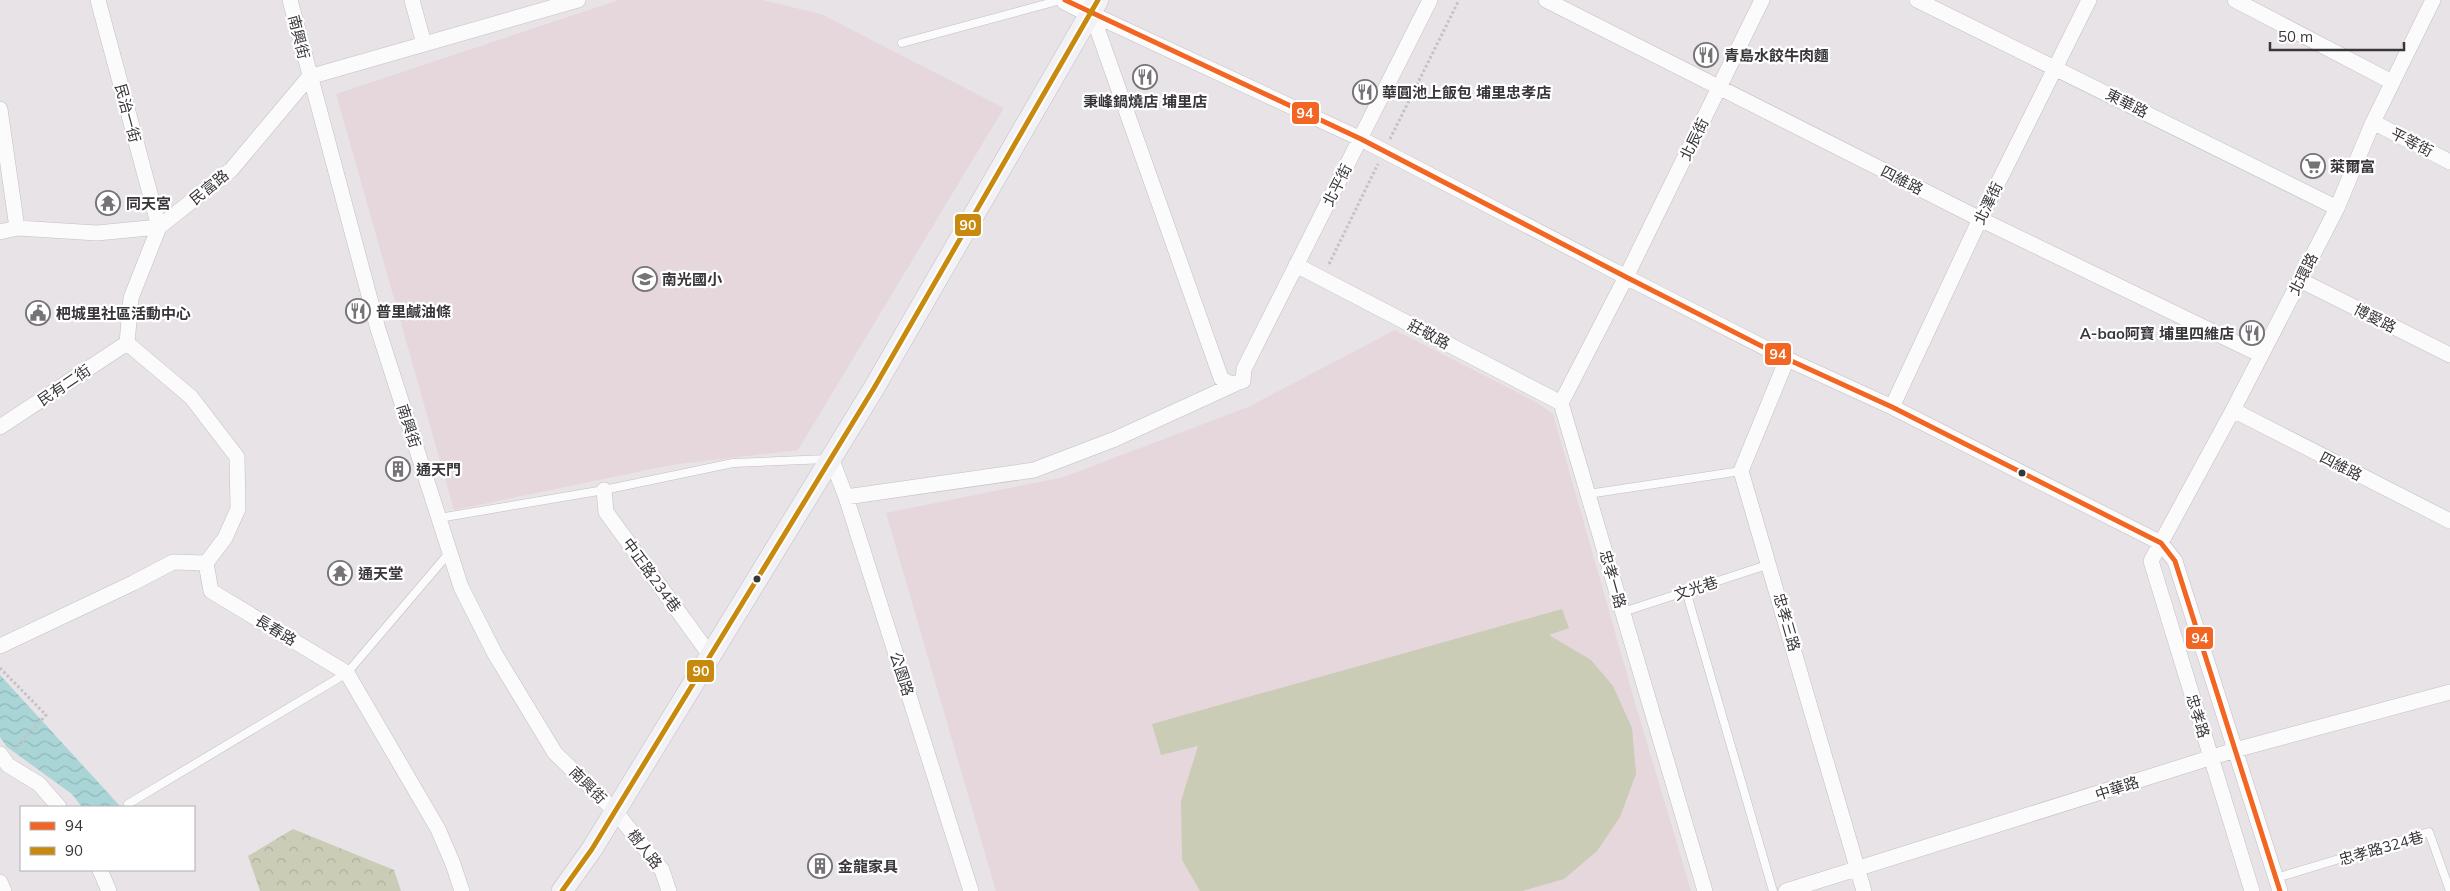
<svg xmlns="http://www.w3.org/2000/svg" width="2450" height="891" viewBox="0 0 2450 891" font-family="Mulish,'Noto Sans TC',sans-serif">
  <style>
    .education { fill: #e6d7dd }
    .forest { fill: url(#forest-crowns) }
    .garden { fill: #caccb6 }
    .water { fill: url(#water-waves) }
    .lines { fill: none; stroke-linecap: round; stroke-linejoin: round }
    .service-casing { stroke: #c2bfc2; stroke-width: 9 }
    .minor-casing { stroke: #c2bfc2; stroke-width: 16 }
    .tertiary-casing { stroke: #c2bfc2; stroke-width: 20 }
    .secondary-casing { stroke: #c2bfc2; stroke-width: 22 }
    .path { stroke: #c4c2c4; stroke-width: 3; stroke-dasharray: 2.5 2.5; stroke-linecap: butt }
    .service { stroke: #fbfbfb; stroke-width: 8 }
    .minor { stroke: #fbfbfb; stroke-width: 15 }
    .tertiary { stroke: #fbfbfb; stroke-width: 19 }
    .secondary { stroke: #f2f1f5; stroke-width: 21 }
    .bus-1-casing { stroke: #fff; stroke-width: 9 }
    .bus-2-casing { stroke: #fff; stroke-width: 9 }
    .bus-1 { stroke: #f26522; stroke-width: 5 }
    .bus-2 { stroke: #c88a0e; stroke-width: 5 }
    .bus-dot { fill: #39363a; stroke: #fff; stroke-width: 2 }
    .labels { text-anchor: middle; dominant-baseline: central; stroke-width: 4.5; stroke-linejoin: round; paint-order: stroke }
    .street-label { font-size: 15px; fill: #39363a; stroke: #fff }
    .poi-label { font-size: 15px; font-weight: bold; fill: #39363a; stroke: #fff; text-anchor: start }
    .line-badge { stroke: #fff; stroke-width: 2 }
    .badge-label { font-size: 14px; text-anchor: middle; font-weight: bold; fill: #fff }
  </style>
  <defs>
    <pattern id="forest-crowns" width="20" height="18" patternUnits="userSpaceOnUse" patternTransform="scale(1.25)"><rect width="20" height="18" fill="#caccb6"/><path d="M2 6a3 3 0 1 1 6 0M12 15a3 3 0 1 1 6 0" fill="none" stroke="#aeb09d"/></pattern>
    <pattern id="water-waves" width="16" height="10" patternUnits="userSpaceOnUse" patternTransform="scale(1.25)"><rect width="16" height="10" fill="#a9d5d7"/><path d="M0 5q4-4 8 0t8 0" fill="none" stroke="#92b7b9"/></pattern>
  </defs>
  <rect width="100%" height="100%" fill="#e7e3e7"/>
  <path class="education" d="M619,0h143l59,14 183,94 -206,342 -127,15 -217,45 -118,-416z
    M1395,330l143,73 15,11 83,292 55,185h-695l-110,-378 178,-36 184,-70z"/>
  <path class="forest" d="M293,829l101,41 7,21h-141l-12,-35z"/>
  <path class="garden" d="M1562,609l7,19 -20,7 42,25 22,26 19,42 4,46 -16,43 -23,34 -33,28 -42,12h-322l-18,-31 -1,-59 17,-55 -37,9 -9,-31z"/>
  <path class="water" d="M0,675l119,130 1,2h-38l-10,-13 -65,-47 -7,-10z"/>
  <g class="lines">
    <defs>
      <path id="service" d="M902,43l159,-43
        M1588,494l153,-23
        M439,518l165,-28 129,-27 94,-4
        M1686,591l87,300
        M1623,612l147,-48
        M128,804l219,-131 102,-120
        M2276,878l153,-46 21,59"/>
      <path id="minor" d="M290,0l88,329 83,258 34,67 60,99 60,58 47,59 7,21
        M412,0l12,44
        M1546,0l434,219 281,136
        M1917,0l420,208
        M2235,0l157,82
        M1092,14l269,125 265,138 161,82 105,48 269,136 14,18 105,330
        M1092,14l129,364c8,7 13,6 22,3l1,-12 186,-369
        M0,109l17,119
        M2373,122l77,40
        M0,232l17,-4 80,5 62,-6 -61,-227
        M1296,265l265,138
        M2300,280l150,75
        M127,343l4,-45 28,-71 72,-57 78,-93 269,-77
        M127,343l64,54 46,60 1,52 -13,29 -19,25
        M1787,359l-46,112 123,420
        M1892,407l88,-188 109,-219
        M2233,410l217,111
        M0,427l127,-84
        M831,458l15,39 125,394
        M604,490l2,22 104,143
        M846,497l188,-27 81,-31 120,-55
        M206,563l5,28 136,82 91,156 15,35 9,27
        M0,646l133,-63 40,-21 33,1
        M0,754l8,11 31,19 20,23
        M100,870l9,21
        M0,882l4,9
        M1705,891l-144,-488 65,-126 136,-277
        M1786,891l449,-141 215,-58
        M2252,891l-101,-330 82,-151 104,-202 36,-86 60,-122"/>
      <path id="tertiary" d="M1065,0l27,14"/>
      <path id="secondary" d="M562,891l30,-42 282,-461 224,-388"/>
    </defs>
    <use href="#service" class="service-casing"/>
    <use href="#minor" class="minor-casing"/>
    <use href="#tertiary" class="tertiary-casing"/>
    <use href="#secondary" class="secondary-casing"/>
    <path class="path" d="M1390,139l69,-139
      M1329,264l49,-100
      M0,668l46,47 -31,34"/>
    <use href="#service" class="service"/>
    <use href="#minor" class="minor"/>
    <use href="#tertiary" class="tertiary"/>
    <use href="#secondary" class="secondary"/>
    <defs>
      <path id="bus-1" d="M1065,0l296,139 265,138 161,82 105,48 269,136 14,18 105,330"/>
      <path id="bus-2" d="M562,891l30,-42 282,-461 224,-388"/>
    </defs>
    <use href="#bus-1" class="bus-1-casing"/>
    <use href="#bus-2" class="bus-2-casing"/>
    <use href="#bus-1" class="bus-1"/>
    <use href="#bus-2" class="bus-2"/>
  </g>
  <defs>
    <symbol id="restaurant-ring" viewBox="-11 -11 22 22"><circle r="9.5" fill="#fff" stroke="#767377" stroke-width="1.5"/><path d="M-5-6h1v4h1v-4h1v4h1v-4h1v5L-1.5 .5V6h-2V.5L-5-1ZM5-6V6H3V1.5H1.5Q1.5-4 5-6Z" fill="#767377"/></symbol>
    <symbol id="supermarket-ring" viewBox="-11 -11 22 22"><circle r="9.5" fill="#fff" stroke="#767377" stroke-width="1.5"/><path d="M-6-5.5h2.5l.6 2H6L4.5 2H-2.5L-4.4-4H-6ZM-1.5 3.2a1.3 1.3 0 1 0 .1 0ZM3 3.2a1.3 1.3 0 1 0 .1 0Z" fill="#767377"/></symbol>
    <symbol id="temple-ring" viewBox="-11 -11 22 22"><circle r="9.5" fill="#fff" stroke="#767377" stroke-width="1.5"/><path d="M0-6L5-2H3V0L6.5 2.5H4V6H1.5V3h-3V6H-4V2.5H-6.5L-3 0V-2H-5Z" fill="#767377"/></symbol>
    <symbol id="school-ring" viewBox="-11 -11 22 22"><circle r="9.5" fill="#fff" stroke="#767377" stroke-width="1.5"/><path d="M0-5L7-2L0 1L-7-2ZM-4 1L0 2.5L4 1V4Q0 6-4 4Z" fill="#767377"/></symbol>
    <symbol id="civic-ring" viewBox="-11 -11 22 22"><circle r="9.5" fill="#fff" stroke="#767377" stroke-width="1.5"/><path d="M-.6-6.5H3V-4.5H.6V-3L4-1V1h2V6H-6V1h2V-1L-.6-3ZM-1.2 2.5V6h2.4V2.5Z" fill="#767377"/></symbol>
    <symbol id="building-ring" viewBox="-11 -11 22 22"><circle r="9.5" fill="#fff" stroke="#767377" stroke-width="1.5"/><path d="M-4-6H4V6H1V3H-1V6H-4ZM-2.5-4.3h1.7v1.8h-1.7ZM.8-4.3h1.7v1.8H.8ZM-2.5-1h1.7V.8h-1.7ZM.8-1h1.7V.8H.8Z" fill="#767377"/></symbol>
  </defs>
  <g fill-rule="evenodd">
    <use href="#restaurant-ring" x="1692" y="41" width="28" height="28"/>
    <use href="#restaurant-ring" x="1131" y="63" width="28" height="28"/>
    <use href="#restaurant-ring" x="1351" y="78" width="28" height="28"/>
    <use href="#supermarket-ring" x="2299" y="152" width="28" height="28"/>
    <use href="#temple-ring" x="94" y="189" width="28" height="28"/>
    <use href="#school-ring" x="631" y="265" width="28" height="28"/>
    <use href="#restaurant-ring" x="344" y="297" width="28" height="28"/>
    <use href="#civic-ring" x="24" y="299" width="28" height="28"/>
    <use href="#restaurant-ring" x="2238" y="319" width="28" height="28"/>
    <use href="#building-ring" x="384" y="455" width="28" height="28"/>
    <use href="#temple-ring" x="326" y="559" width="28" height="28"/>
    <use href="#building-ring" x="806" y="852" width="28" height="28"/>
  </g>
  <g class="bus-dot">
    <circle cx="2022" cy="473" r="4.5"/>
    <circle cx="757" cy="579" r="4.5"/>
  </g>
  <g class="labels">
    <g class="street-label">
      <text transform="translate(299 37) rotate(76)">南興街</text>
      <text transform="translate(2127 103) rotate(27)">東華路</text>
      <text transform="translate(128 113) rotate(75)">民治一街</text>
      <text transform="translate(1694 139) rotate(-64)">北辰街</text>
      <text transform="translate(2412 142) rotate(27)">平等街</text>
      <text transform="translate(1902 180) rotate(27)">四維路</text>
      <text transform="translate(1337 185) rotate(-63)">北平街</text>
      <text transform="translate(209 187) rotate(-39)">民富路</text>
      <text transform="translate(1988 203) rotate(-64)">北澤街</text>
      <text transform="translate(2303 274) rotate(-63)">北環路</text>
      <text transform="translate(2375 318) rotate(27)">博愛路</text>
      <text transform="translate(1429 334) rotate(28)">莊敬路</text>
      <text transform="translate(64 385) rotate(-34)">民有二街</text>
      <text transform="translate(409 426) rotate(72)">南興街</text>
      <text transform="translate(2341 466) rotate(27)">四維路</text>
      <text transform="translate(652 575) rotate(54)">中正路234巷</text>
      <text transform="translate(1613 579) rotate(74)">忠孝一路</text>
      <text transform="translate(1696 588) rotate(-18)">文光巷</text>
      <text transform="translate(1787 622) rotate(74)">忠孝三路</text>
      <text transform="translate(276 630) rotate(31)">長春路</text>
      <text transform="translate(902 674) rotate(72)">公園路</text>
      <text transform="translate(2198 716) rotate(73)">忠孝路</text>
      <text transform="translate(588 785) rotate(45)">南興街</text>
      <text transform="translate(2117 788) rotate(-18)">中華路</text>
      <text transform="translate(2381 848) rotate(-16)">忠孝路324巷</text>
      <text transform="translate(645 849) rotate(52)">樹人路</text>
    </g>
    <g class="poi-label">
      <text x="1724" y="55">青島水餃牛肉麵</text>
      <text x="1382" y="92">華圓池上飯包 埔里忠孝店</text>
      <text x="1145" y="101" text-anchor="middle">秉峰鍋燒店 埔里店</text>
      <text x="2330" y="166">萊爾富</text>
      <text x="126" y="203">同天宮</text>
      <text x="662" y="279">南光國小</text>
      <text x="376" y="311">普里鹹油條</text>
      <text x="56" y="313">杷城里社區活動中心</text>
      <text x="2234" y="333" text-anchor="end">A-bao阿寶 埔里四維店</text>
      <text x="416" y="469">通天門</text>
      <text x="358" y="573">通天堂</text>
      <text x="838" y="866">金龍家具</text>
    </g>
  </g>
  <g class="line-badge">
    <rect x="1291" y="101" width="29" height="24" rx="5" fill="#f26522"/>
    <rect x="954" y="213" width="28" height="24" rx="5" fill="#c88a0e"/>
    <rect x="1764" y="342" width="28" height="24" rx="5" fill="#f26522"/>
    <rect x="2185" y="626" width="29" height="24" rx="5" fill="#f26522"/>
    <rect x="686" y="659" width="29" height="24" rx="5" fill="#c88a0e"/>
  </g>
  <g class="badge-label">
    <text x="1305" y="118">94</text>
    <text x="968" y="230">90</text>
    <text x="1778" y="359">94</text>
    <text x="2200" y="643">94</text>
    <text x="701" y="676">90</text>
  </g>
  <rect x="20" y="806" width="175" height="65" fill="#ffffff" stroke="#b0afb0"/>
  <rect x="30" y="822" width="25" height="8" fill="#f26522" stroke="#b0afb0"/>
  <text x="65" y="831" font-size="15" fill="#39363a">94</text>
  <rect x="30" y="847" width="25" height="8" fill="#c88a0e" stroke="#b0afb0"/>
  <text x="65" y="856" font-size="15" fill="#39363a">90</text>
  <path d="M2270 42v8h134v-8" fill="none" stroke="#39363a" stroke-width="2.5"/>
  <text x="2278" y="42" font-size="15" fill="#39363a" stroke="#ffffff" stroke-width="4" paint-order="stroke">50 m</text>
</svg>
